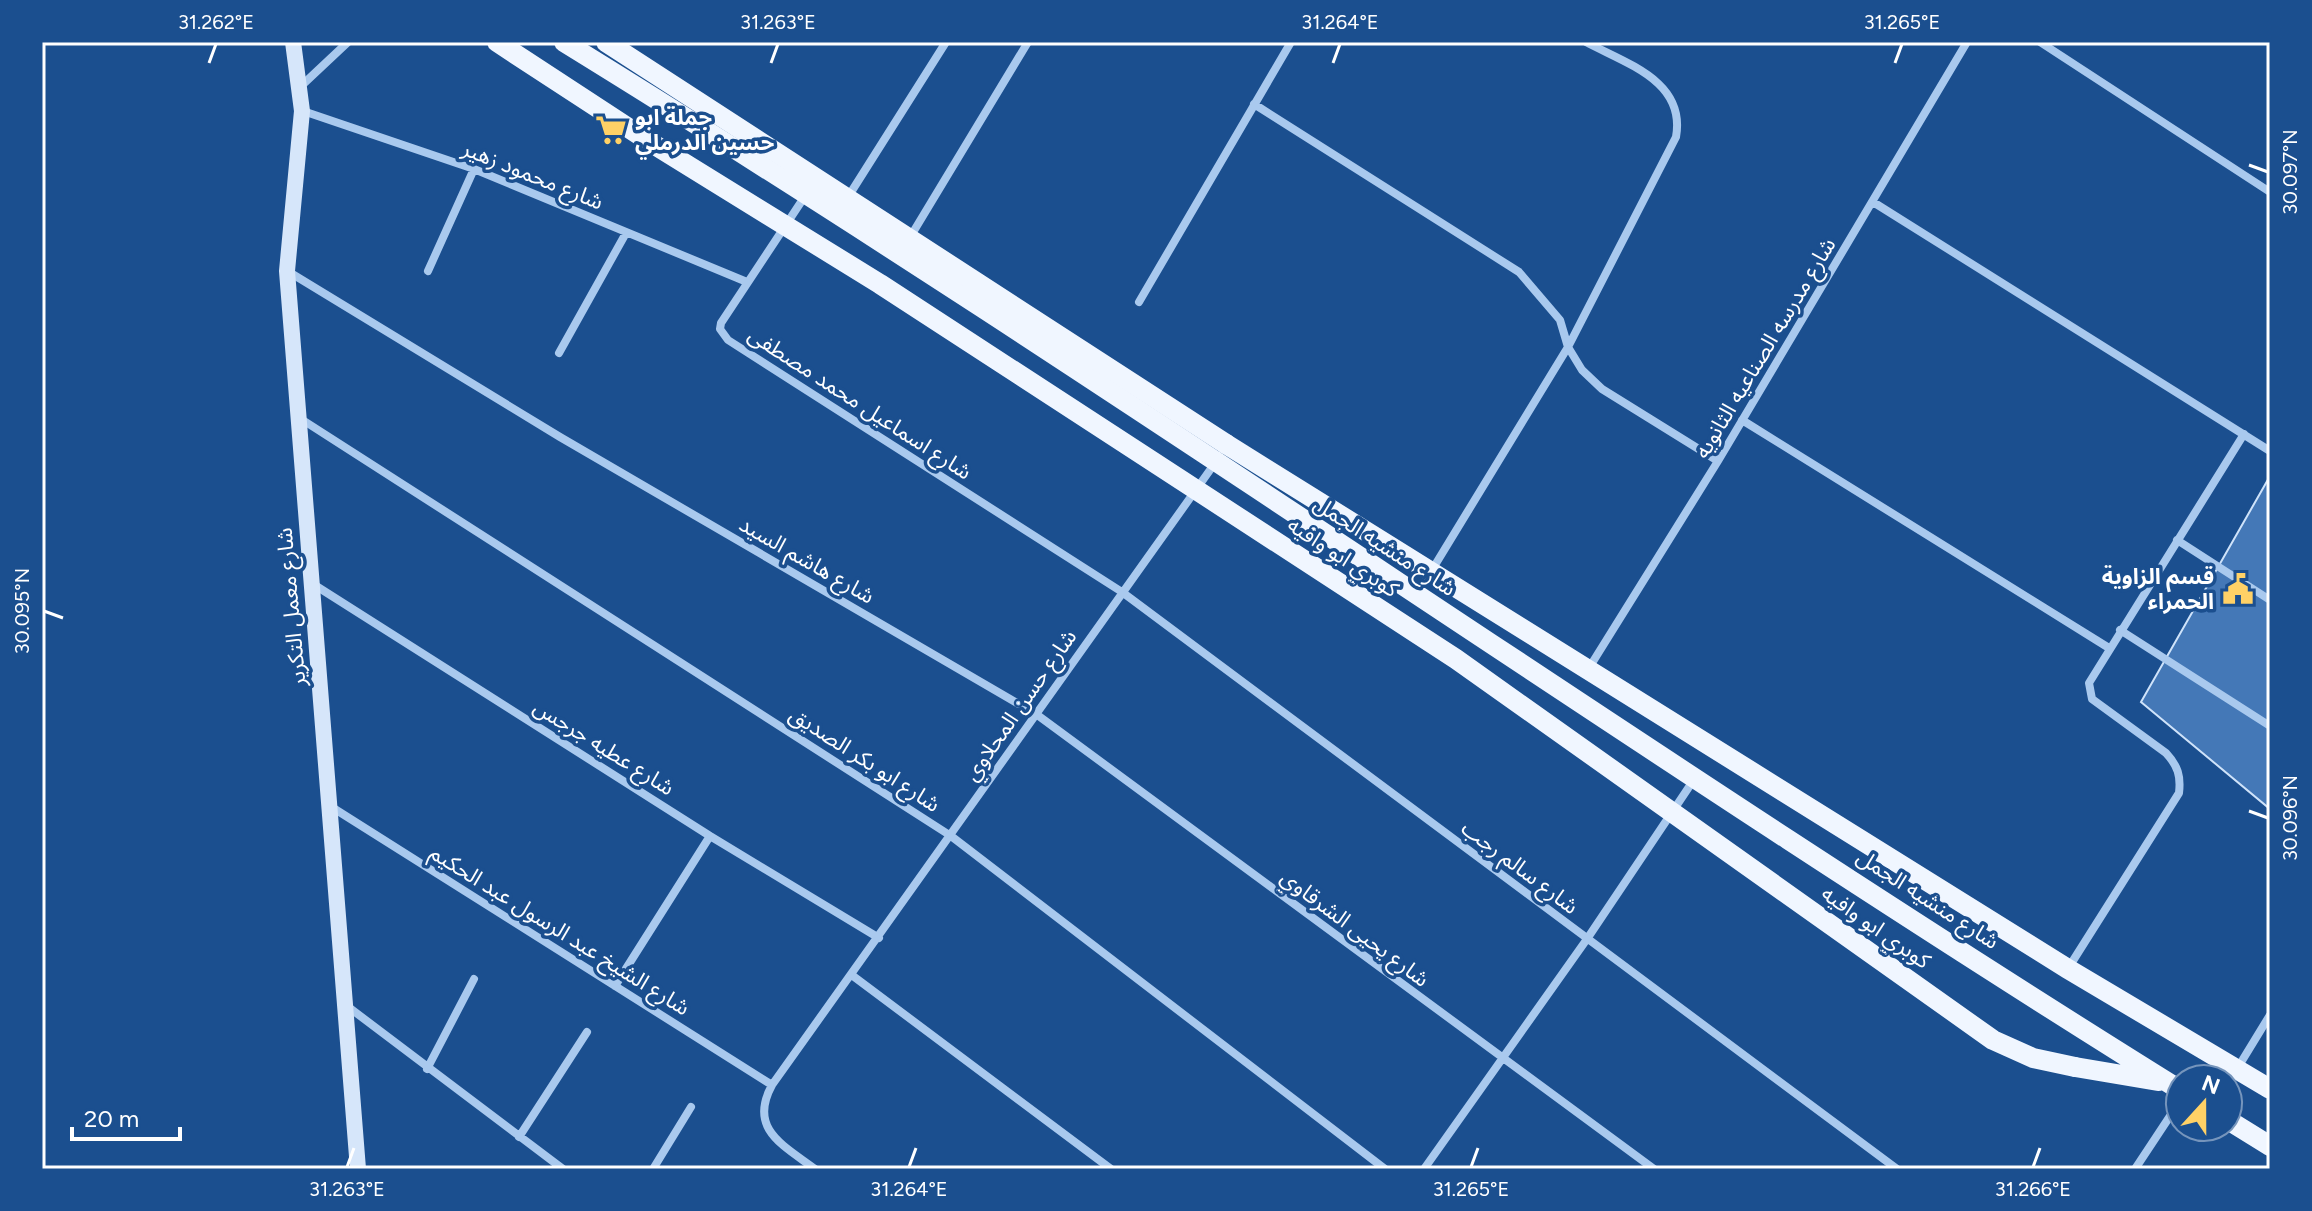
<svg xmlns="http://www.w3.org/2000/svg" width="2312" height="1211" viewBox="0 0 2312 1211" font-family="Figtree,'Noto Sans Arabic',sans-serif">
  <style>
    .building { fill: #4478b7; stroke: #cfe3fa; stroke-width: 2 }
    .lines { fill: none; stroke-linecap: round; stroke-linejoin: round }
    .street { stroke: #a9c9ee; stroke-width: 8 }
    .secondary { stroke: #d6e6fa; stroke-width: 16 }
    .primary { stroke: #f0f6ff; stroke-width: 20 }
    .primary-bridge { stroke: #f0f6ff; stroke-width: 20 }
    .ticks { fill: none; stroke: #fff; stroke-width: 3 }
    .labels { text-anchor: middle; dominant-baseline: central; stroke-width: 7; stroke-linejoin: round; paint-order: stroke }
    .poi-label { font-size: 22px; font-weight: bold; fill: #fff; stroke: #1b4f8f; text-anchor: start }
    .street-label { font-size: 22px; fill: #fff; stroke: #1b4f8f }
    .neatline { fill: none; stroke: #fff; stroke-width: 3 }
    .ticks-label { font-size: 20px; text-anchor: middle; fill: #fff }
  </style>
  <rect width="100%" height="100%" fill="#1b4f8f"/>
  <path class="building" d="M2270,476v333l-129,-107z"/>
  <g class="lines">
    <path class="street" d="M2040,42l230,150
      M299,88l49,-46
      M1254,104l265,168 41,48 8,27 14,23 20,19 116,72
      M303,111l171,58 273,113
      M805,196l-84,127 -1,6 8,11 394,252 775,577
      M848,197l98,-155
      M1873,202l397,249
      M909,239l119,-197
      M428,271l46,-102
      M289,272l271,165 476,277 618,455
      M1139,302l152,-260
      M559,353l67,-120
      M301,419l650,417 434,333
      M1742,420l367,228
      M2177,540l93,60
      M1432,570l136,-223 108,-210c10,-56 -49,-73 -90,-95
      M313,584l397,252 169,102
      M2120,630l150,96
      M1589,668l129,-207 249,-419
      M330,806l442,279
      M2069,967l110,-174c2,-17 -1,-27 -13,-40l-74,-54 -3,-16 155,-249
      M853,976l258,193
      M615,986l95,-150
      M347,1006l216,163
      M427,1069l47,-90
      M2237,1069l33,-54
      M519,1137l68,-105
      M653,1169l38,-62
      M815,1169c-32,-24 -67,-40 -43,-84l443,-622
      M1424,1169l163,-230 108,-161
      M2135,1169l45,-68"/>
    <path class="secondary" d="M293,42l9,69 -15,160 71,898"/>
    <path class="primary" d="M564,42c547,337 1071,709 1616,1048
      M1226,444l842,525 202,120
      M2075,1067l83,14
      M2228,1120l42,26"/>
    <path class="primary-bridge" d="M497,42l153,100 230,142 576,375 537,381 40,18 42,9
      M606,42l620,402"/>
  </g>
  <path class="ticks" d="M209,63l7,-19M771,63l7,-19M1333,63l7,-19M1895,63l7,-19M2249,165l19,7M44,611l19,7M2249,811l19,7M347,1167l7,-19M909,1167l7,-19M1471,1167l7,-19M2033,1167l7,-19"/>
  <defs>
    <symbol id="supermarket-bare" viewBox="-9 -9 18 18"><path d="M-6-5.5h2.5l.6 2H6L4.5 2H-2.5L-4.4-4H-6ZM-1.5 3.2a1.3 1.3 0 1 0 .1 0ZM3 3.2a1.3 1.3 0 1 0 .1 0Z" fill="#ffd166" stroke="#1b4f8f" stroke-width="2.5" paint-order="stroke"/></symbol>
    <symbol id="civic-bare" viewBox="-9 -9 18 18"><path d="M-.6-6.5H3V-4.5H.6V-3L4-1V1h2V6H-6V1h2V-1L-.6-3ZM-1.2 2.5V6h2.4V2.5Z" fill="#ffd166" stroke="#1b4f8f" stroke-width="2.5" paint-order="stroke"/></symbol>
  </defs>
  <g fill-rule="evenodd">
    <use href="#supermarket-bare" x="589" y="108" width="44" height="44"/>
    <use href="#civic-bare" x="2216" y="567" width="44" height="44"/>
  </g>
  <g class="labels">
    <g class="poi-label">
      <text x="635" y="117">جملة ابو<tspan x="635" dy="25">حسين الدرملي</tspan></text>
      <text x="2214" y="576" text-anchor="end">قسم الزاوية<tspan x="2214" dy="25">الحمراء</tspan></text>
    </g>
    <g class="street-label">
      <text transform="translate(533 175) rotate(22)">شارع محمود زهير</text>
      <text transform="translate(1765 348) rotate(-59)">شارع مدرسه الصناعيه الثانويه</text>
      <text transform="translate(860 403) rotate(33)">شارع اسماعيل محمد مصطفى</text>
      <text transform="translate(1385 546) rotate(33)">شارع منشيه الجمل</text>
      <text transform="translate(1343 557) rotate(33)">كوبري ابو وافيه</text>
      <text transform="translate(807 560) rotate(30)">شارع هاشم السيد</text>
      <text transform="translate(291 607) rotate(-95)">شارع معمل التكرير</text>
      <text transform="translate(1020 705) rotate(-55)">شارع حسن المحلاوي</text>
      <text transform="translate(604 747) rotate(32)">شارع عطيه جرجس</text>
      <text transform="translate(865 759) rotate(33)">شارع ابو بكر الصديق</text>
      <text transform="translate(1520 867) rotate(37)">شارع سالم رجب</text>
      <text transform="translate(1928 899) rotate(33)">شارع منشيه الجمل</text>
      <text transform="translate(1876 927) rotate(35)">كوبري ابو وافيه</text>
      <text transform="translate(1355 928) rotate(37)">شارع يحيى الشرقاوي</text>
      <text transform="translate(560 930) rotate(32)">شارع الشيخ عبد الرسول عبد الحكيم</text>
    </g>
  </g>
  <rect width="2312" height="1211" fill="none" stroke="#1b4f8f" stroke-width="88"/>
  <g transform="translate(2204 1103) rotate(21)"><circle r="38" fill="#1b4f8f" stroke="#7695bc" stroke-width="2"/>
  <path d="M0-6L14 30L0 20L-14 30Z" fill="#ffd166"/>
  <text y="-12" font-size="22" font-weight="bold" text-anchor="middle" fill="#ffffff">N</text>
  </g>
  <path d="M72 1127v12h108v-12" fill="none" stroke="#ffffff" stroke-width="4"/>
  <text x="84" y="1127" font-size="24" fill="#ffffff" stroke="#1b4f8f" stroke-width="6" paint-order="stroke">20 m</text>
  <rect x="44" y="44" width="2224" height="1123" class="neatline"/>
  <g class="ticks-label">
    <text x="216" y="29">31.262°E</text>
    <text x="778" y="29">31.263°E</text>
    <text x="1340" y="29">31.264°E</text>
    <text x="1902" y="29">31.265°E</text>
    <text transform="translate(2290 172) rotate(-90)" y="7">30.097°N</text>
    <text transform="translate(22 611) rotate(-90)" y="7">30.095°N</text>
    <text transform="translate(2290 818) rotate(-90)" y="7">30.096°N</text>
    <text x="347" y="1196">31.263°E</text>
    <text x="909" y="1196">31.264°E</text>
    <text x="1471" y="1196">31.265°E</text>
    <text x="2033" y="1196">31.266°E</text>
  </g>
</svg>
